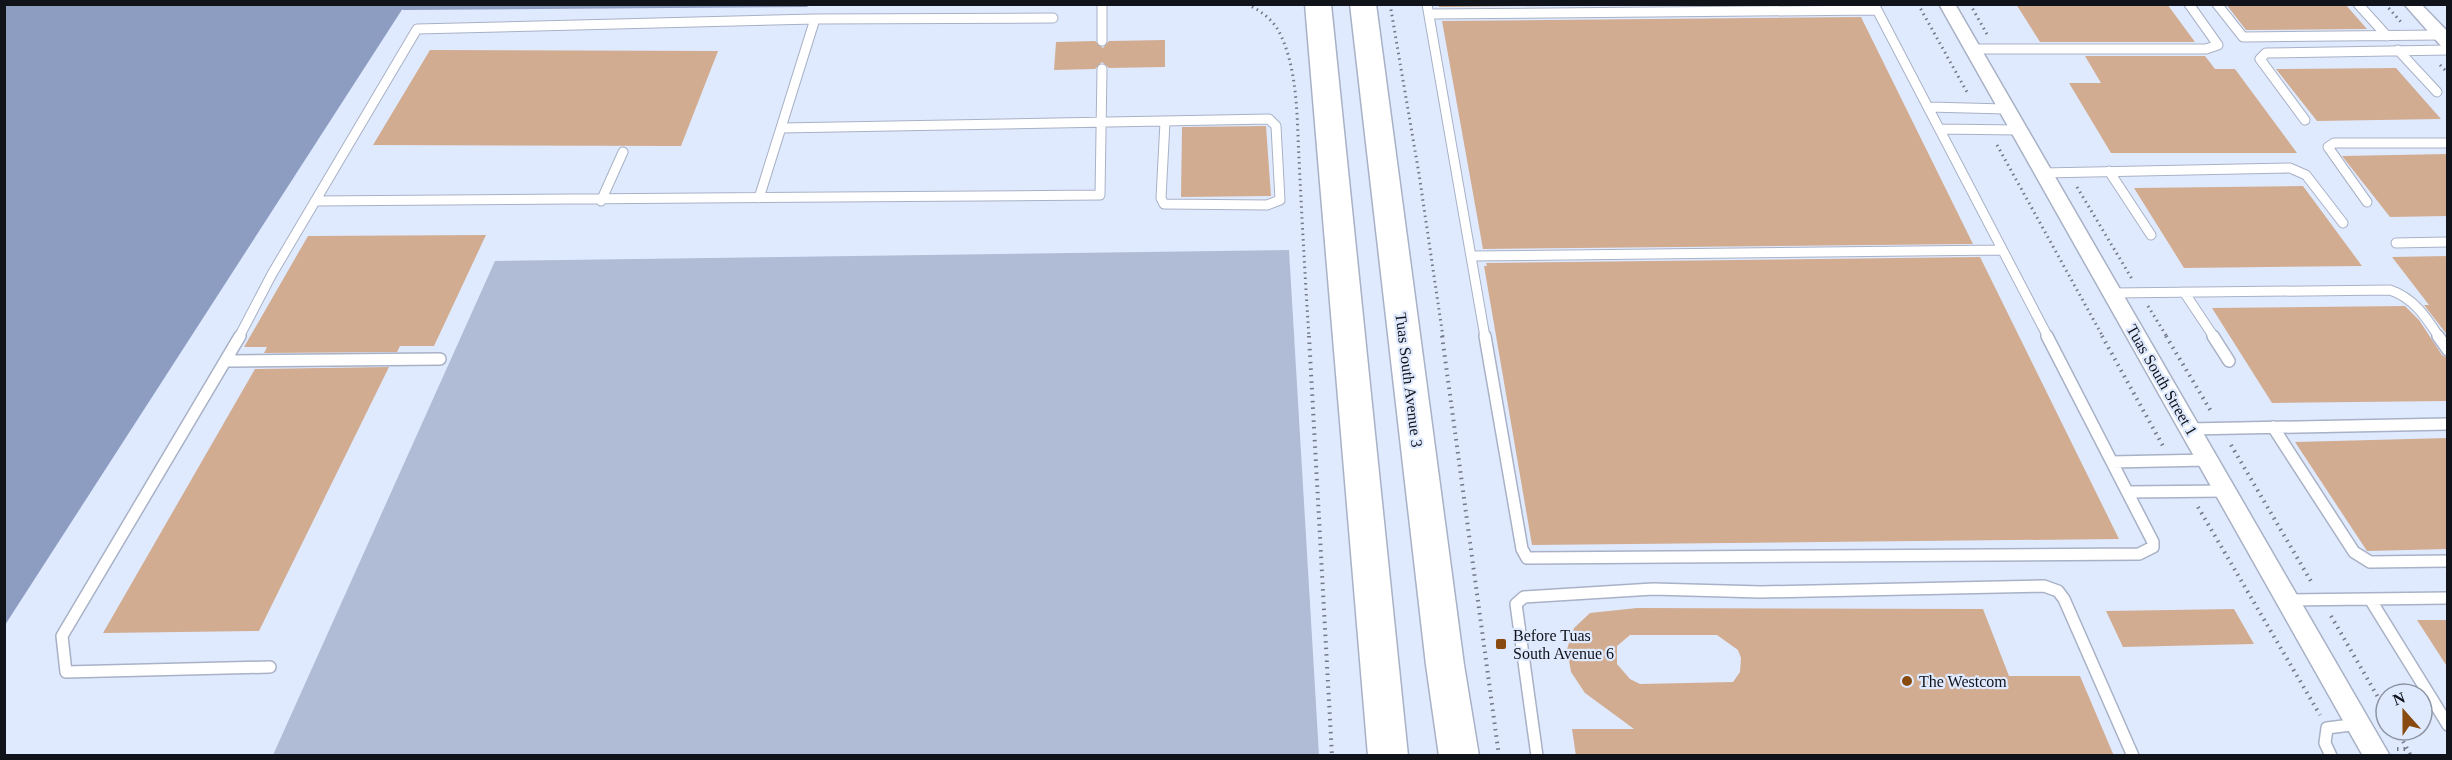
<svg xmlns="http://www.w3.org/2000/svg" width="2452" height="760" viewBox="0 0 2452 760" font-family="Georgia,serif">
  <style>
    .green { fill: #b0bbd5 }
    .water { fill: #8d9dc2 }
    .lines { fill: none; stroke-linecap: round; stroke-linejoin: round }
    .stream { stroke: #8d9dc2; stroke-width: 6 }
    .building { fill: #d1ac91; fill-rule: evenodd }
    .service-far1-casing { stroke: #a8b1c5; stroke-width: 11 }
    .service-casing { stroke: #a8b1c5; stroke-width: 14 }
    .minor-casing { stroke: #a8b1c5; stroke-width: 3 }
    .primary-casing { stroke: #a8b1c5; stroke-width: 3 }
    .path-far1 { stroke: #727886; stroke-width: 3; stroke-dasharray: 1.5 4; stroke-linecap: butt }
    .path { stroke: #727886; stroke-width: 4; stroke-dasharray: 1.5 5; stroke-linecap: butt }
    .service-far1 { stroke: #fff; stroke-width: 9 }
    .service { stroke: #fff; stroke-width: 11 }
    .minor { fill: #fff; fill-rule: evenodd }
    .primary { fill: #fff; fill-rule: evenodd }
    .poi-dot { fill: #894a0f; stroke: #e0eaff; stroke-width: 2 }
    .labels { text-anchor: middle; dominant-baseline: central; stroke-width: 4.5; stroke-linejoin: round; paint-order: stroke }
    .street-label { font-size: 16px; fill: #10131a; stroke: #e0eaff }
    .poi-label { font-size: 16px; fill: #10131a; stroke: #e0eaff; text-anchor: start }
  </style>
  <rect width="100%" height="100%" fill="#e0eaff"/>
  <path class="green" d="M1289,250l30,505h-1046l222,-494z"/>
  <path class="water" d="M5,4l400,1 -400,620 -1,-620z"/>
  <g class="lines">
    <path class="stream" d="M404,7l402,-3"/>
  </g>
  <path class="building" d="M1439,4h298l-298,3z
    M2016,4h151l28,38h-155z
    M2226,4h119l22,25 -121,1z
    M1861,17l112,227 -490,5 -41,-228z
    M1165,40v27l-56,1 -7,-6 -7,7 -41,1 2,-28 39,-1 8,7 6,-7z
    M430,50l288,1 -37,95 -308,-1z
    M2085,56h120l10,13h20l62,84h-186l-42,-70h32z
    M2396,68l45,51 -124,2 -41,-52z
    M1266,126l5,70 -90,1 1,-70z
    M2448,154v62l-58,1 -48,-61z
    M2303,186l59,80 -178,2 -50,-80z
    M486,235l-52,111h-34l-3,6 -133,1 3,-6h-23l64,-111z
    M2448,256v80l-24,-31h5l-37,-48z
    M1980,257l139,282 -587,6 -48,-279h3l-1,-3z
    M2405,306l14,14 23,35 6,3v43l-176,2 -60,-95z
    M389,367l-130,264 -156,2 152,-264z
    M2448,438v111l-81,2 -72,-109z
    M1637,608l346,1 26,67h71l34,80h-538l-4,-27h62l-49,-36 -14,-21 -4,-23 7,-21 16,-15zM1630,635h87l21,15 3,8 -1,14 -7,10 -93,2 -10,-5 -13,-15v-18z
    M2234,609l20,35 -131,3 -17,-36z
    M2417,620h31v48z"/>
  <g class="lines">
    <defs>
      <path id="service-far1" d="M1102,4v37
        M1427,4l58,333
        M1874,4l174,333
        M2217,4l26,33 197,-2
        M2358,4l29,32
        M1429,14l448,-4
        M1970,49h236l12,-4 -29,-41
        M2398,50l39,42
        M1929,107l76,2
        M2305,120l-45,-61 6,-6 182,-3
        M781,128l488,-9 7,7 4,74 -13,5 -103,-1 -3,-6 4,-76
        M1941,129l76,1
        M2109,171l42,64
        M2043,173l247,-5 16,7 37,48
        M759,198l56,-179
        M315,201l785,-6 2,-126
        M601,201l22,-49
        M2367,202l-39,-55 6,-4h114
        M2396,243l52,-1
        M1471,256l531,-6
        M2184,292l30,45
        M2113,293l277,-3c24,8 36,27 49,47
        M239,337l33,-63 145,-245 398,-10 238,-1"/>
      <path id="service" d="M240,336l-178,300 4,36 204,-5
        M1485,336l37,213 5,9 612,-4 14,-7v-5l-106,-206
        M2213,336l16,25
        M2438,336l10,14
        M227,361l213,-2
        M2273,427l81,125 16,10 78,-1
        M2190,429l258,-5
        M2112,462l96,-2
        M2128,492l98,-1
        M2370,599l78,126
        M2288,600l160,-2
        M1537,756l-21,-152 8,-7 129,-8 108,3 283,-6 14,5 6,8 69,157
        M2331,756l-6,-13 2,-15 32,-4"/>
      <path id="minor" d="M1939,4h16l435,752h-27z
        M2404,4h17l27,28v16l-6,-1z"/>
      <path id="primary" d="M1305,4h26l77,752h-40z
        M1350,4h26l88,661 15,91h-40l-13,-91z"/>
    </defs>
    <use href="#service-far1" class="service-far1-casing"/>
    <use href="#service" class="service-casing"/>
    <use href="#minor" class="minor-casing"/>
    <use href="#primary" class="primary-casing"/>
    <path class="path-far1" d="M1247,4c16,8 28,17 35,34 16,36 15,83 17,121 3,60 6,119 10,178
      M1390,4l29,170 24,163
      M1918,4l50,90
      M1970,4l18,32
      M2385,4l16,18
      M2440,65l8,8
      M1997,145l106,192
      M2077,187l55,92
      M2148,306l19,31"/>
    <path class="path" d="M1309,336l23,420
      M1442,336l57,420
      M2102,336l61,110
      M2166,336l46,77
      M2231,445l81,138
      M2198,507l122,208
      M2331,616l55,95
      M2397,730l14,26
      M2397,749h11"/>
    <use href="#service-far1" class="service-far1"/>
    <use href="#service" class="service"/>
    <use href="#minor" class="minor"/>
    <use href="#primary" class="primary"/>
  </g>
  <g class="poi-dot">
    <rect x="1495" y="638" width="12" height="12" rx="3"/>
    <circle cx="1907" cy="681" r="6"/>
  </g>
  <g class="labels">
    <g class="street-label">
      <text transform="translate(1409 380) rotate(83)">Tuas South Avenue 3</text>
      <text transform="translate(2162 380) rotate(60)">Tuas South Street 1</text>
    </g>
    <g class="poi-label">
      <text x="1513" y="635">Before Tuas<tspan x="1513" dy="18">South Avenue 6</tspan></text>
      <text x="1919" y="681">The Westcom</text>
    </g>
  </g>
  <rect width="2452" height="760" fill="none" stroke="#10131a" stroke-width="12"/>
  <g transform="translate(2404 712) rotate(339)"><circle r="28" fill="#e0eaff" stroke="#8d94a3" stroke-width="1.5"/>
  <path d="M0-4.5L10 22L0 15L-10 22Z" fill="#894a0f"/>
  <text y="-9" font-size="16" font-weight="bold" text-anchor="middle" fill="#10131a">N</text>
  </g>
</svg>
